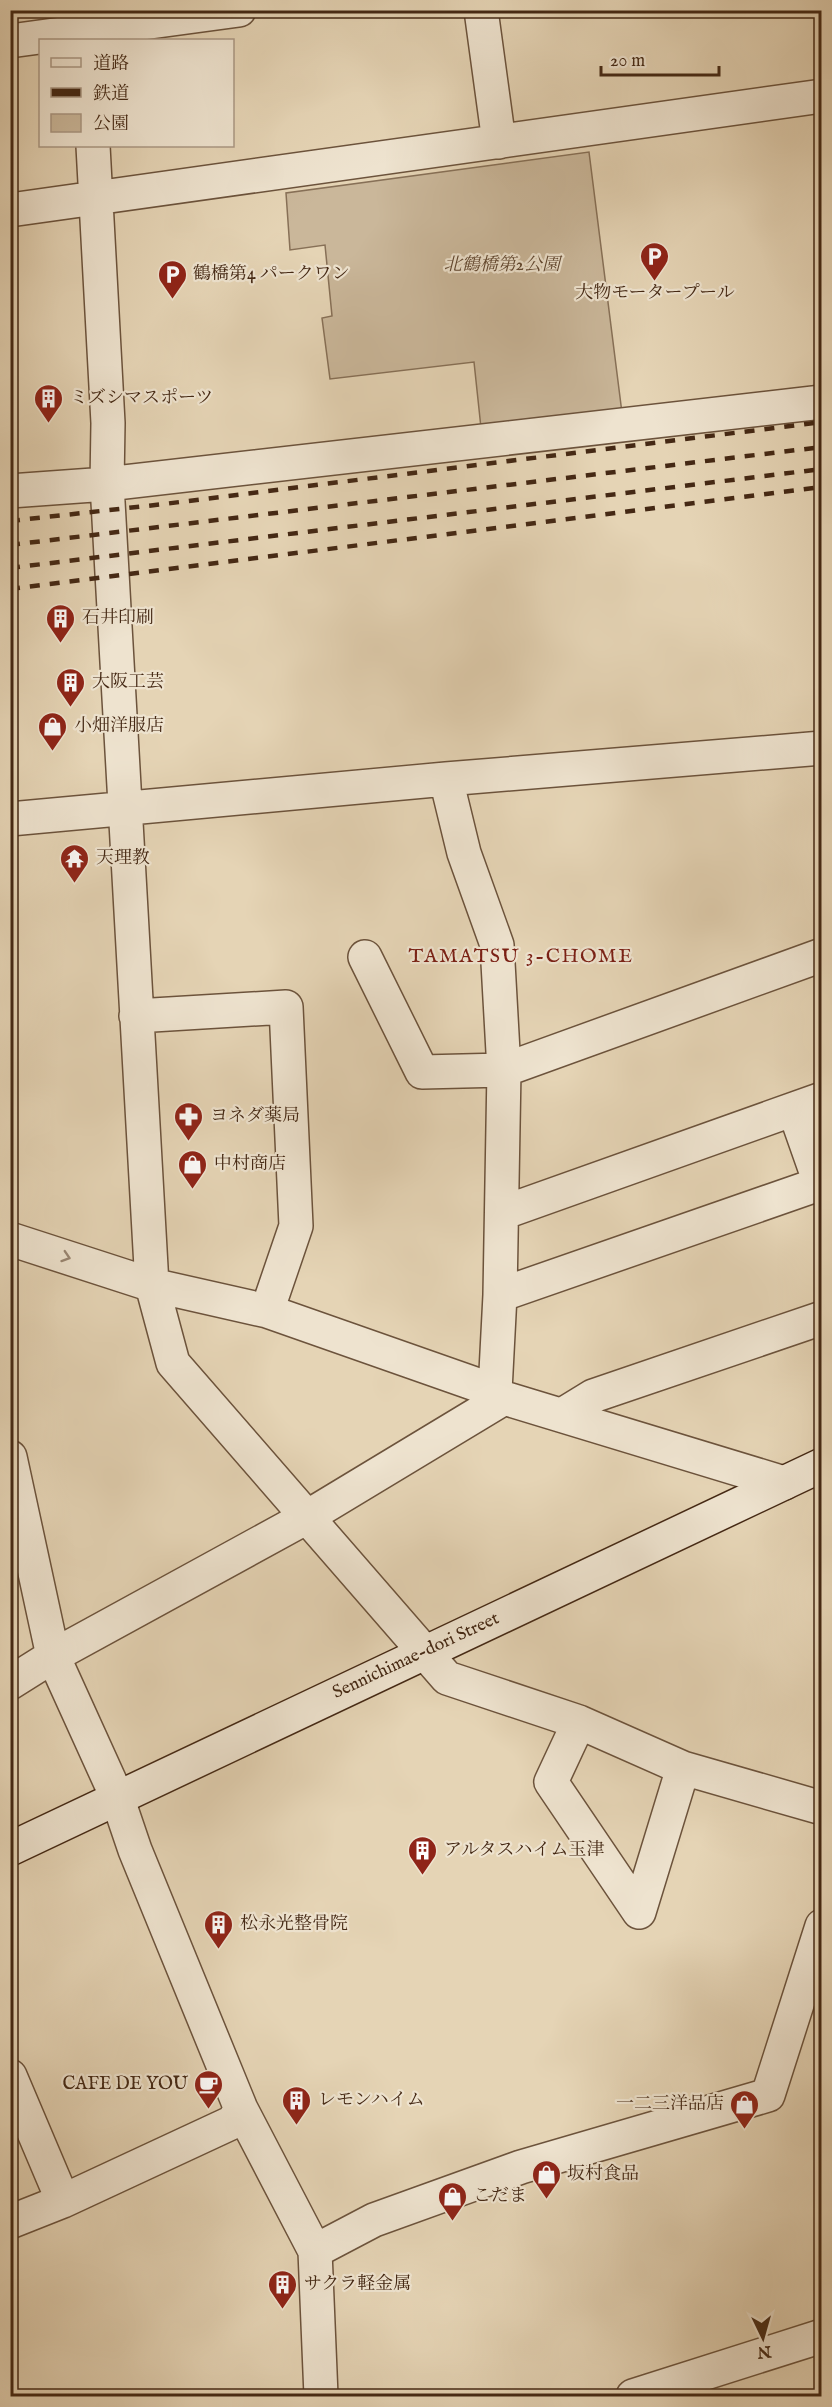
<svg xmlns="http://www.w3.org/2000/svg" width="832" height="2407" viewBox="0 0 832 2407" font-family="'IM FELL English','Noto Serif JP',serif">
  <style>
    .green { fill: #cab79a; stroke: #877057; stroke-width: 1.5 }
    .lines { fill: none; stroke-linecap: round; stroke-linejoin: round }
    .street-casing { stroke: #6c533c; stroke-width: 36 }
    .secondary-casing { stroke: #442814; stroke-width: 36 }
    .street { stroke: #eee3cf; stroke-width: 33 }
    .secondary { stroke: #eee3cf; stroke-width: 33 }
    .rail { stroke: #442814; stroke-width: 4.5; stroke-dasharray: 10 10; stroke-linecap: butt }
    .oneway { stroke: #998672 }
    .labels { text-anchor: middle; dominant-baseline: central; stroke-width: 4.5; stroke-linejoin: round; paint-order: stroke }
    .park-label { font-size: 18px; font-style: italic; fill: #5f452f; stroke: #eee3cf }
    .poi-label { font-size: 18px; fill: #442814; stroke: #eee3cf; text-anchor: start }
    .street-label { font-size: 18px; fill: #442814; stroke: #eee3cf }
    .neighbourhood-label { font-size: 20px; letter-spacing: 1.5px; fill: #7a1f14; stroke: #eee3cf }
  </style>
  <rect width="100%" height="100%" fill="#e5d4b5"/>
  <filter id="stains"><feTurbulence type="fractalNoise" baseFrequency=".00333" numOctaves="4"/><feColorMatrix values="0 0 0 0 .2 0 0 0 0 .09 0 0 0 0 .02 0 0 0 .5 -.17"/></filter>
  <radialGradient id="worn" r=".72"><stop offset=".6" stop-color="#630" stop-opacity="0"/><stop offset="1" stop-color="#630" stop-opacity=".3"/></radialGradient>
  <path class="green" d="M589,152l33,261 -141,15 -7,-66 -144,17 -8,-61 10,-2 -7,-71 -35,5 -4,-57z"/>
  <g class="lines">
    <defs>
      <path id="street" d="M481,10l18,132
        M10,41l229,-31
        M93,146l15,277 -1,61 45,801 21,78 274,315 132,44 104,46 139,40
        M10,210l812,-114
        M10,491l97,-7 715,-82
        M446,779l18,74 33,92 7,125 -4,225 -5,96
        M10,819l436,-40 376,-31
        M365,957l57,115 82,-2 318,-115
        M136,1016l150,-9 10,219 -29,85
        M794,1109l26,74
        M502,1213l320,-114
        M10,1239l142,46 115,26 228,80 9,7 280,85
        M500,1295l322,-112
        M562,1415l31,-19 229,-78
        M10,1457l43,199 64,141 18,53 106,259 74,142 6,145
        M10,1683l43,-27 254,-139 197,-119
        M579,1722l-28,60 88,130
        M639,1912l44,-144
        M10,2076l53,125
        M10,2222l53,-21 170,-79 8,-13
        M315,2251l59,-31 147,-53 247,-72 54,-169
        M633,2396l189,-60"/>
      <path id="secondary" d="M10,1849l812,-384"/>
    </defs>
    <use href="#street" class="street-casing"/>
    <use href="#secondary" class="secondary-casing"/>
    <use href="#street" class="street"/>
    <use href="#secondary" class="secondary"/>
    <path class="rail" d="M10,521l154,-17 658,-82
      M10,545l812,-98
      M10,568l812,-99
      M10,589l812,-102"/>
  </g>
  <defs><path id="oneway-chevron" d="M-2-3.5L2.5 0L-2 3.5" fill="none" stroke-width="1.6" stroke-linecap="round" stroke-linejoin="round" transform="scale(1.5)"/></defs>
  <use class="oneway" href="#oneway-chevron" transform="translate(66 1257) rotate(18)"/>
  <defs>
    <symbol id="parking-pin" viewBox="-11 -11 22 30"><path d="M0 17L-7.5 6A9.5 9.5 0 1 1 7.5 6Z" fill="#8f2418" stroke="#eee3cf"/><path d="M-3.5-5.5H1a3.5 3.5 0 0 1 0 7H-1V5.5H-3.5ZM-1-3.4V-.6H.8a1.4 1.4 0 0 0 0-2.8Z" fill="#fff"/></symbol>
    <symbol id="building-pin" viewBox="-11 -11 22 30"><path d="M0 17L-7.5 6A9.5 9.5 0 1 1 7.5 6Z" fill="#8f2418" stroke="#eee3cf"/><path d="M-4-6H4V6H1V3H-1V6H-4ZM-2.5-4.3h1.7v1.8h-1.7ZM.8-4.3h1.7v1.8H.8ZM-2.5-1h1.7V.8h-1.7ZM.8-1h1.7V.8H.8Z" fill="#fff"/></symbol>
    <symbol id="shop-pin" viewBox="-11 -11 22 30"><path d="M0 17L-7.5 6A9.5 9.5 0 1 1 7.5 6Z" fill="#8f2418" stroke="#eee3cf"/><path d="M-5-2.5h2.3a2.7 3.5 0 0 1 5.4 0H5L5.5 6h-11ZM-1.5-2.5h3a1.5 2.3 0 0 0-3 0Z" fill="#fff"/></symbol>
    <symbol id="temple-pin" viewBox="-11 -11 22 30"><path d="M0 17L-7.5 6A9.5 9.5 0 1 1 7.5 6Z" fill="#8f2418" stroke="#eee3cf"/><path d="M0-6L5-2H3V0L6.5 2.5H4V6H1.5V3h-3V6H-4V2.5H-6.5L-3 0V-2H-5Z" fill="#fff"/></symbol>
    <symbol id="pharmacy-pin" viewBox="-11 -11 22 30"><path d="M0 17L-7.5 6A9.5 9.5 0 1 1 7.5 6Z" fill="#8f2418" stroke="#eee3cf"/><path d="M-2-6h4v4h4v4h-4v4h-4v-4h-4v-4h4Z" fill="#fff"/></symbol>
    <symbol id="cafe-pin" viewBox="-11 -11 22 30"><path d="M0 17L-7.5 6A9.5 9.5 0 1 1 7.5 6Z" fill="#8f2418" stroke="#eee3cf"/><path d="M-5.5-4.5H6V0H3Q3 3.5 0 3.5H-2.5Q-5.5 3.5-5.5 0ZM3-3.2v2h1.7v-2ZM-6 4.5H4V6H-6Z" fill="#fff"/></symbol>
  </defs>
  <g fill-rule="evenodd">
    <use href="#parking-pin" x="638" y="240" width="33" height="45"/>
    <use href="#parking-pin" x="156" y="258" width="33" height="45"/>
    <use href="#building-pin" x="32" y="382" width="33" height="45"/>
    <use href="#building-pin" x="44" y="602" width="33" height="45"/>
    <use href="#building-pin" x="54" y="666" width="33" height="45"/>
    <use href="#shop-pin" x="36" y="710" width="33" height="45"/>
    <use href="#temple-pin" x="58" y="842" width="33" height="45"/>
    <use href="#pharmacy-pin" x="172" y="1100" width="33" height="45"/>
    <use href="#shop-pin" x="176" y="1148" width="33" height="45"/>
    <use href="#building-pin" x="406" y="1834" width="33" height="45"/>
    <use href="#building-pin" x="202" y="1908" width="33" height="45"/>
    <use href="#cafe-pin" x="192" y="2068" width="33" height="45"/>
    <use href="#building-pin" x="280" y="2084" width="33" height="45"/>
    <use href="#shop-pin" x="728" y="2088" width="33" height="45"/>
    <use href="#shop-pin" x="530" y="2158" width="33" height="45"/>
    <use href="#shop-pin" x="436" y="2180" width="33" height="45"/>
    <use href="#building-pin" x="266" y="2268" width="33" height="45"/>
  </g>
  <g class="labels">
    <g class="park-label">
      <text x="502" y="265">北鶴橋第2公園</text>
    </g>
    <g class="poi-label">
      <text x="193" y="274">鶴橋第4 パークワン</text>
      <text x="655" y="293" text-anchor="middle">大物モータープール</text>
      <text x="70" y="398">ミズシマスポーツ</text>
      <text x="82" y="618">石井印刷</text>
      <text x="92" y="682">大阪工芸</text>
      <text x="74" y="726">小畑洋服店</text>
      <text x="96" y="858">天理教</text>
      <text x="210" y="1116">ヨネダ薬局</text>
      <text x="214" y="1164">中村商店</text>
      <text x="444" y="1850">アルタスハイム玉津</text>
      <text x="240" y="1924">松永光整骨院</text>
      <text x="188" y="2084" text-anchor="end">CAFE DE YOU</text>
      <text x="318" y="2100">レモンハイム</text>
      <text x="724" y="2104" text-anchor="end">一二三洋品店</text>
      <text x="567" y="2174">坂村食品</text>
      <text x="473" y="2196">こだま</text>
      <text x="304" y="2284">サクラ軽金属</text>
    </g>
    <g class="street-label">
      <text transform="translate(416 1656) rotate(-25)">Sennichimae-dori Street</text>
    </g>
    <g class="neighbourhood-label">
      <text x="521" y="956">TAMATSU 3-CHOME</text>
    </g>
  </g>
  <rect width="832" height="2407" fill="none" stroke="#e5d4b5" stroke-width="36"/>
  <rect x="12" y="12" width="808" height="2383" fill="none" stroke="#442814" stroke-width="3"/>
  <rect x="18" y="18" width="796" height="2371" fill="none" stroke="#442814" stroke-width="1.5"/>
  <rect x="39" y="39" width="195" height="108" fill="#eee3cf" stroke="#aa9884" stroke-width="1.5"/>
  <rect x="51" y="58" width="30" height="9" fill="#eee3cf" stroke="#aa9884" stroke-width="1.5"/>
  <text x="93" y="69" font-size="18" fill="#442814">道路</text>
  <rect x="51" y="88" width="30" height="9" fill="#442814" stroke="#aa9884" stroke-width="1.5"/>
  <text x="93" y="99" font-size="18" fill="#442814">鉄道</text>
  <rect x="51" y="114" width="30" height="18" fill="#cab79a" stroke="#aa9884" stroke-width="1.5"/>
  <text x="93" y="129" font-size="18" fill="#442814">公園</text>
  <g transform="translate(763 2338) rotate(175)" stroke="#eee3cf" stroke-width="4.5" paint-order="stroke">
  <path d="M0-4.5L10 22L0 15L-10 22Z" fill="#442814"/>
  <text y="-9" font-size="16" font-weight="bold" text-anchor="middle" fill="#442814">N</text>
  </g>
  <path d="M601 66v9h118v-9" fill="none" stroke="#442814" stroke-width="3"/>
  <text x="610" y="66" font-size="18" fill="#442814" stroke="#eee3cf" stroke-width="4.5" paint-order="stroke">20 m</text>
  <rect width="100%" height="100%" filter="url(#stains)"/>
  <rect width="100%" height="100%" fill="url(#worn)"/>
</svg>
